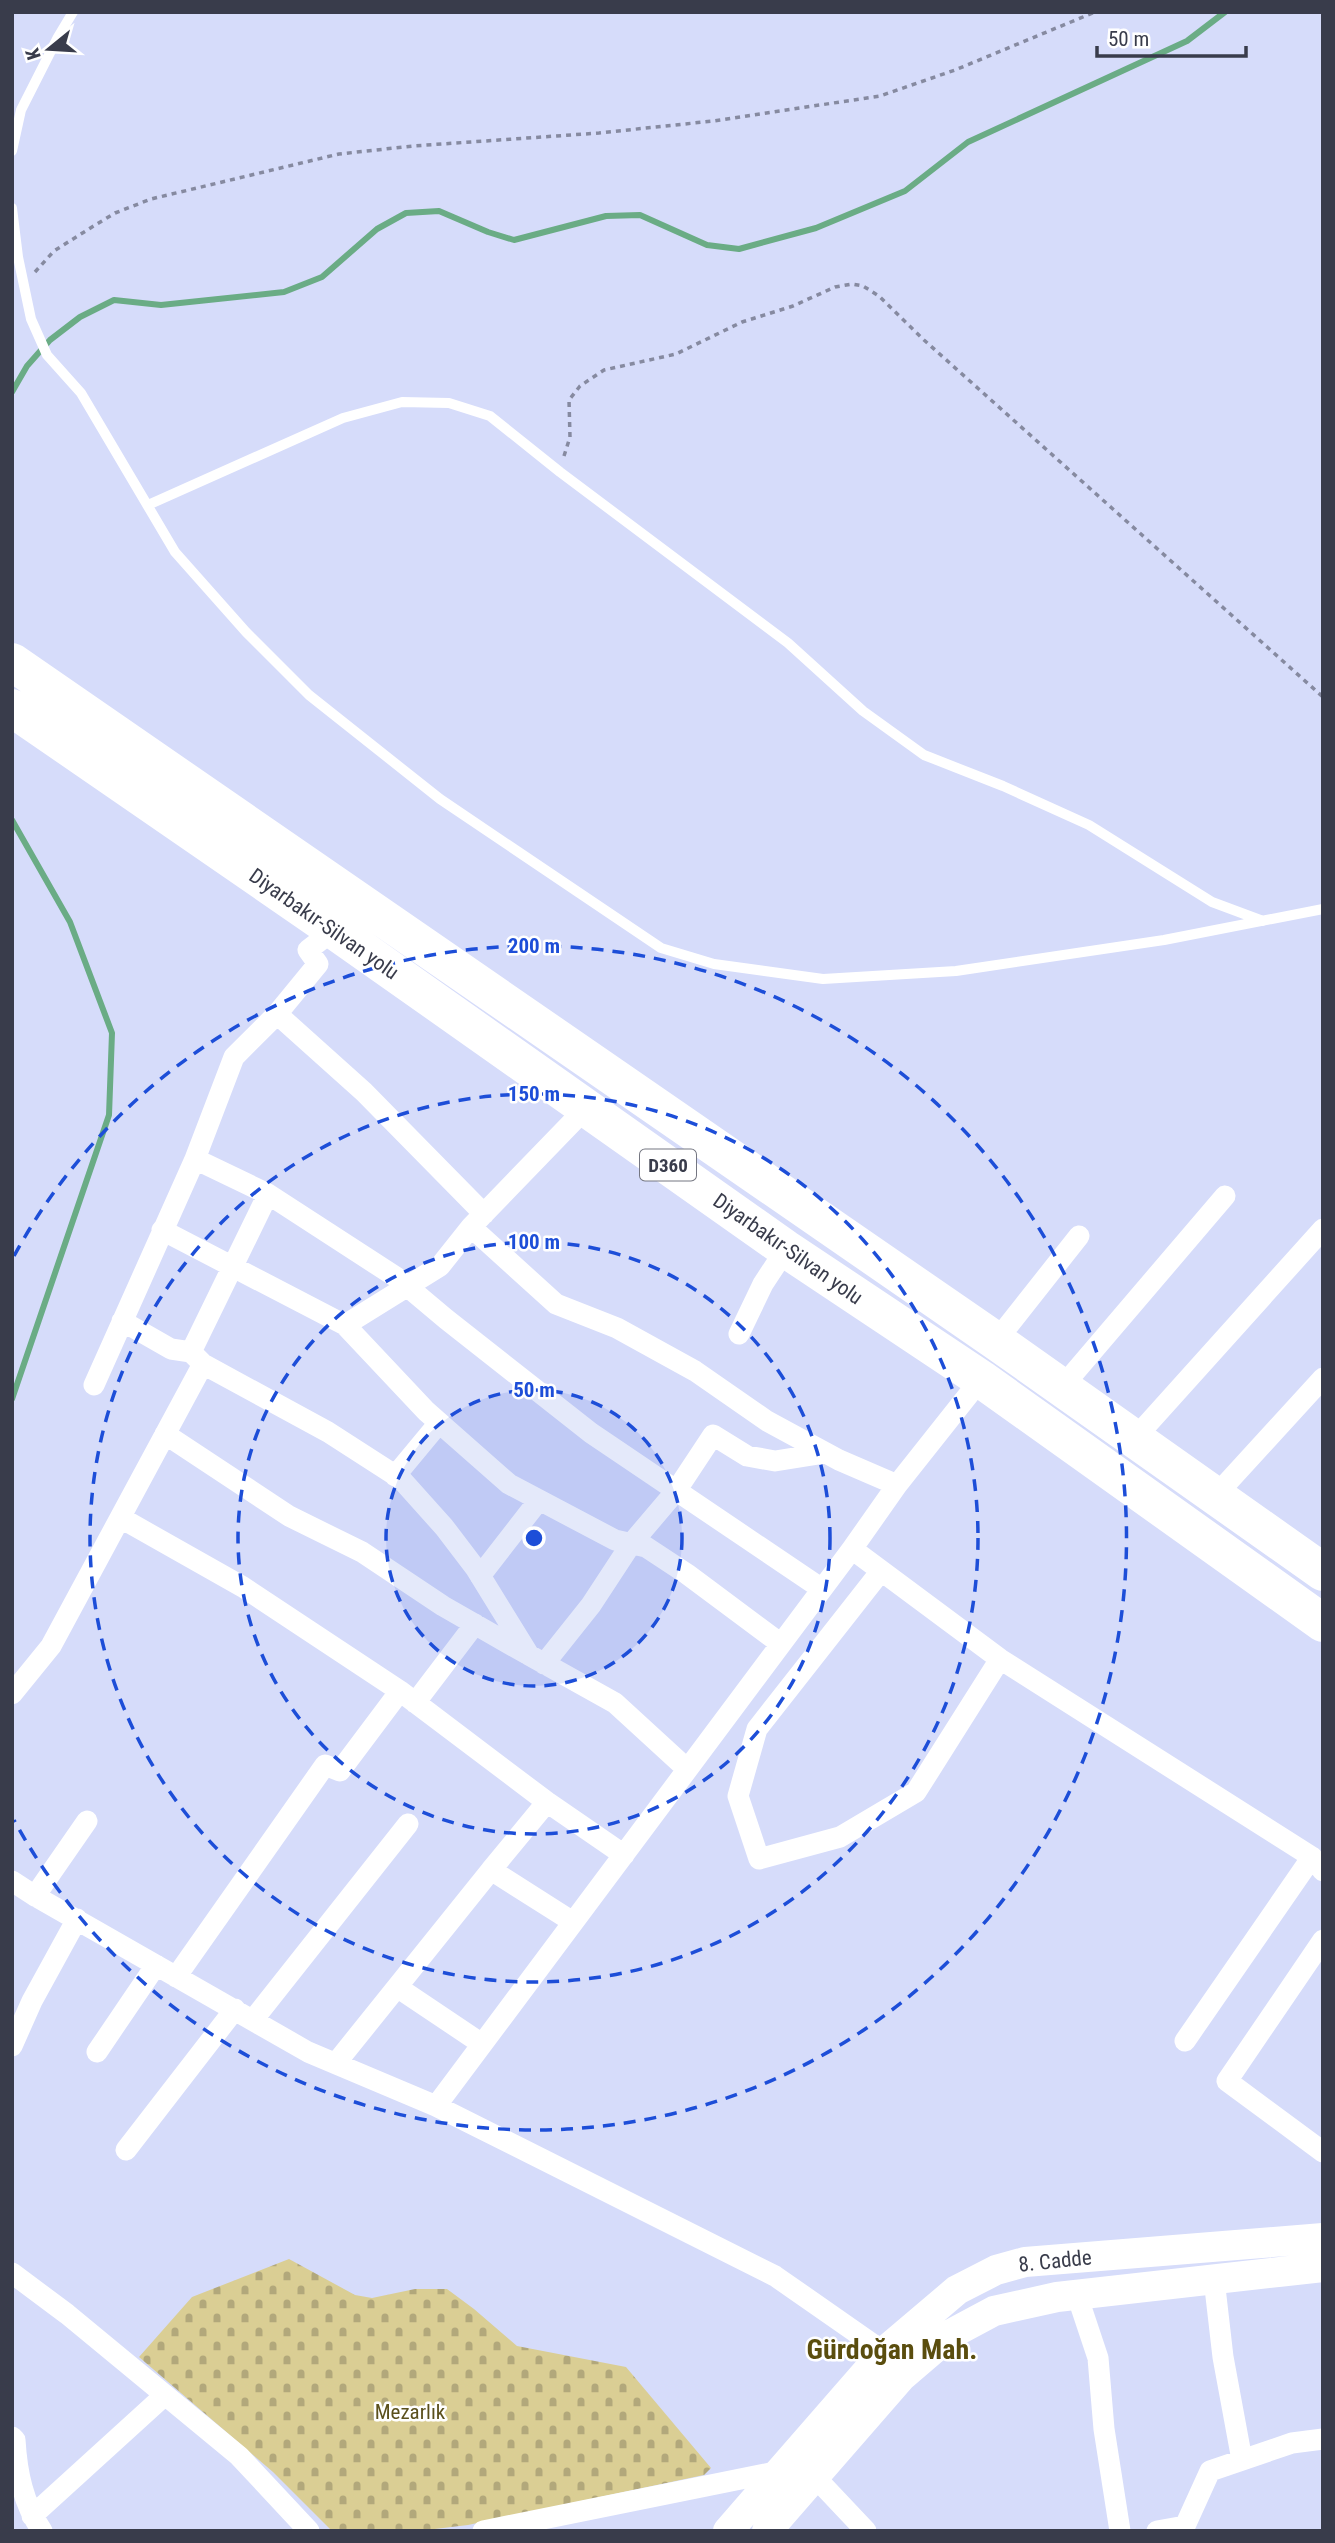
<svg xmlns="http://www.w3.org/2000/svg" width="1335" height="2543" viewBox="0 0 1335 2543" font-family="'Roboto Condensed',sans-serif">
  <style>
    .cemetery { fill: url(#cemetery-stones) }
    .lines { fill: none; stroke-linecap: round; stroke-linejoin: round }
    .stream { stroke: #6aac85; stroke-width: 6 }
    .path { stroke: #868aa0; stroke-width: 3.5; stroke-dasharray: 5 5; stroke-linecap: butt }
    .lane { stroke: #fff; stroke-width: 10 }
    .street { stroke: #fff; stroke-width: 21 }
    .secondary { stroke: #fff; stroke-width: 30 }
    .highway { stroke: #fff; stroke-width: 38 }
    .ring { fill: none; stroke: #1d4ed8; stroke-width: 3.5; stroke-dasharray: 12 9 }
    .labels { text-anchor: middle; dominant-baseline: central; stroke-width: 5; stroke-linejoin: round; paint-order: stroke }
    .shield { fill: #fff; stroke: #747681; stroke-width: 2 }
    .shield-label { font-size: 19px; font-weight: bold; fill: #393c4b }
    .street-label { font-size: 21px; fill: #393c4b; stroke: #fff }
    .park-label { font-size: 21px; fill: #5b501c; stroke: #fff }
    .district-label { font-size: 28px; font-weight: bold; fill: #5a4d0e; stroke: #fff }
    .centre { fill: #1d4ed8; stroke: #fff; stroke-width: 3.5 }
    .ring-label { font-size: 21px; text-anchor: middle; font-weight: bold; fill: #1d4ed8; stroke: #fff; stroke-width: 5; stroke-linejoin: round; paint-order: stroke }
  </style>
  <defs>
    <pattern id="cemetery-stones" width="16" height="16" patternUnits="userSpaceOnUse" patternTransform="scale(1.75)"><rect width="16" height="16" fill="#dace94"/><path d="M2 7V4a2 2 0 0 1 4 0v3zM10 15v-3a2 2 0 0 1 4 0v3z" fill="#b2a87b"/></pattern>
  </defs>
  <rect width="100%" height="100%" fill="#d6dcfa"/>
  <path class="cemetery" d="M289,2259l66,36 17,3 43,-9h32l27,20 43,37 109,21 85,101 -7,7 -236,50 -50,6h-86l-59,-59 -134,-115 53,-60z"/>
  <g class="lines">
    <path class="stream" d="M12,392l15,-26 23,-26 30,-23 34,-17 47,5 123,-13 38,-15 55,-48 29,-16 33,-2 49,21 26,8 92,-24 34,-1 67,30 32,4 77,-21 89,-37 63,-49 219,-101 38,-29
      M12,820l58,102 42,111 -3,82 -97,284"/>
    <path class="path" d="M35,272l19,-21 38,-24 23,-14 36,-14 188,-45 74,-8 186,-13 114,-12 167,-25 75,-26 140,-58
      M564,456l6,-19 -1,-37 11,-14 24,-16 72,-16 66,-32 51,-16 42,-19 17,-3 11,2 16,10 45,44 399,357"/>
    <path class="lane" d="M12,151l9,-41 37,-73 15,-25
      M12,208l6,49 13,62 16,36 34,38 94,159 71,80 63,63 131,104 221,149 53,16 109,15 133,-8 208,-31 159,-31
      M148,505l195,-87 59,-16 47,1 41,13 70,56 228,171 75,68 61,44 79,31 86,39 123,77 51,19"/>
    <path class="street" d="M277,1014l87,78 120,122
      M195,1159l73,35 128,83 50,42 145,114 231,156
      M268,1194l-77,158 12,12 125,68 73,47 43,48 32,42 53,86 86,48 72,66
      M471,1227l85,77 61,24 78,43 72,50 72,39 58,25
      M162,1230l183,95 81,86 83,73 106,56 31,7 41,27 94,70
      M122,1321l49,28 20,3
      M345,1325l95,-59 31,-39 116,-120
      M739,1334l24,-50 23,-35
      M996,1341l83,-105
      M94,1385l101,-226 39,-102 43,-43 41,-50 -10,-14 26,-20
      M1062,1387l163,-191
      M165,1434l124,82 73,36 81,54 84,48
      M1135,1438l188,-209
      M395,1476l44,-53
      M1216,1495l107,-117
      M121,1518l122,69 157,104 147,111 77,53
      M852,1549l148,110 312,198 11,14
      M881,1571l-124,158 -19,67 21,63 81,-22 76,-45 84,-133
      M480,1576l59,-76
      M544,1664l47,-59 40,-61 45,-53 37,-56 34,21 28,5 50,-8
      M12,1694l39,-48 152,-282
      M415,1703l60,-79
      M491,1870l56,-68
      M12,1881l23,15 273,156 128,54 339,170 109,76
      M35,1896l52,-75
      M1323,1940l-96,141 96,71
      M176,1977l149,-212 15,6 60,-80
      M397,1987l85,57
      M253,2020l155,-196
      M1185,2041l127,-184
      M12,2046l20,-45 45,-82
      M97,2052l59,-87
      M336,2063l155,-193 82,52
      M436,2106l416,-557 45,-64 84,-106
      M126,2150l109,-141
      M12,2273l55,41 172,142 70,75
      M1214,2279l9,78 19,103
      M1077,2295l21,63 6,71 16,102
      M12,2437l3,3c2,33 8,63 27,91
      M815,2477l51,54
      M32,2516l133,-121
      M483,2531l297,-60
      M1157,2531l28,-5 25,-55 82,-28 31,-4"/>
    <path class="secondary" d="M728,2531l156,-179 73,-62 39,-20 29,-8 298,-24
      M767,2531l135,-155 49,-42 43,-23 63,-14 266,-30"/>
    <path class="highway" d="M12,662l984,679 327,231
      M12,708l322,222 452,319 195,130 342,244"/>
  </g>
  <circle cx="534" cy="1538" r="148" fill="#1d4ed8" fill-opacity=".12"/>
  <g class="ring">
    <circle cx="534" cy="1538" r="148"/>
    <circle cx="534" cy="1538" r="296"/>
    <circle cx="534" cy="1538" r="444"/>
    <path d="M14 1256A592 592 0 1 1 14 1820"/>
  </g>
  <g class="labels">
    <rect class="shield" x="640" y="1149.5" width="56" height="31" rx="5"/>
    <g class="shield-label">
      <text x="668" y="1165">D360</text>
    </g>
    <g class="street-label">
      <text transform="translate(324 924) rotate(35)">Diyarbakır-Silvan yolu</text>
      <text transform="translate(788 1249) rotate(35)">Diyarbakır-Silvan yolu</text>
      <text transform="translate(1055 2261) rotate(-6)">8. Cadde</text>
    </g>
    <g class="park-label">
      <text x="410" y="2412">Mezarlık</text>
    </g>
    <g class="district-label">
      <text x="892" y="2349">Gürdoğan Mah.</text>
    </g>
  </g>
  <circle cx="534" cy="1538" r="10" class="centre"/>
  <g class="ring-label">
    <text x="534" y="953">200 m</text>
    <text x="534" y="1101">150 m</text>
    <text x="534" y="1249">100 m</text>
    <text x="534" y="1397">50 m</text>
  </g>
  <rect width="1335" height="2543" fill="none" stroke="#393c4b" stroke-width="28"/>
  <g transform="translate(49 49) rotate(252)" stroke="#ffffff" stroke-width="5" paint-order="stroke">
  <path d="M0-5L12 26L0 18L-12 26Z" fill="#393c4b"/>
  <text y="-10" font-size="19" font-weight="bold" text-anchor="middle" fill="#393c4b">K</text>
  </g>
  <path d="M1097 46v10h149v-10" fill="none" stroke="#393c4b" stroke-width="3.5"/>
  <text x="1108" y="46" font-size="21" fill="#393c4b" stroke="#ffffff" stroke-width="5" paint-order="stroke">50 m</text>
</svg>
